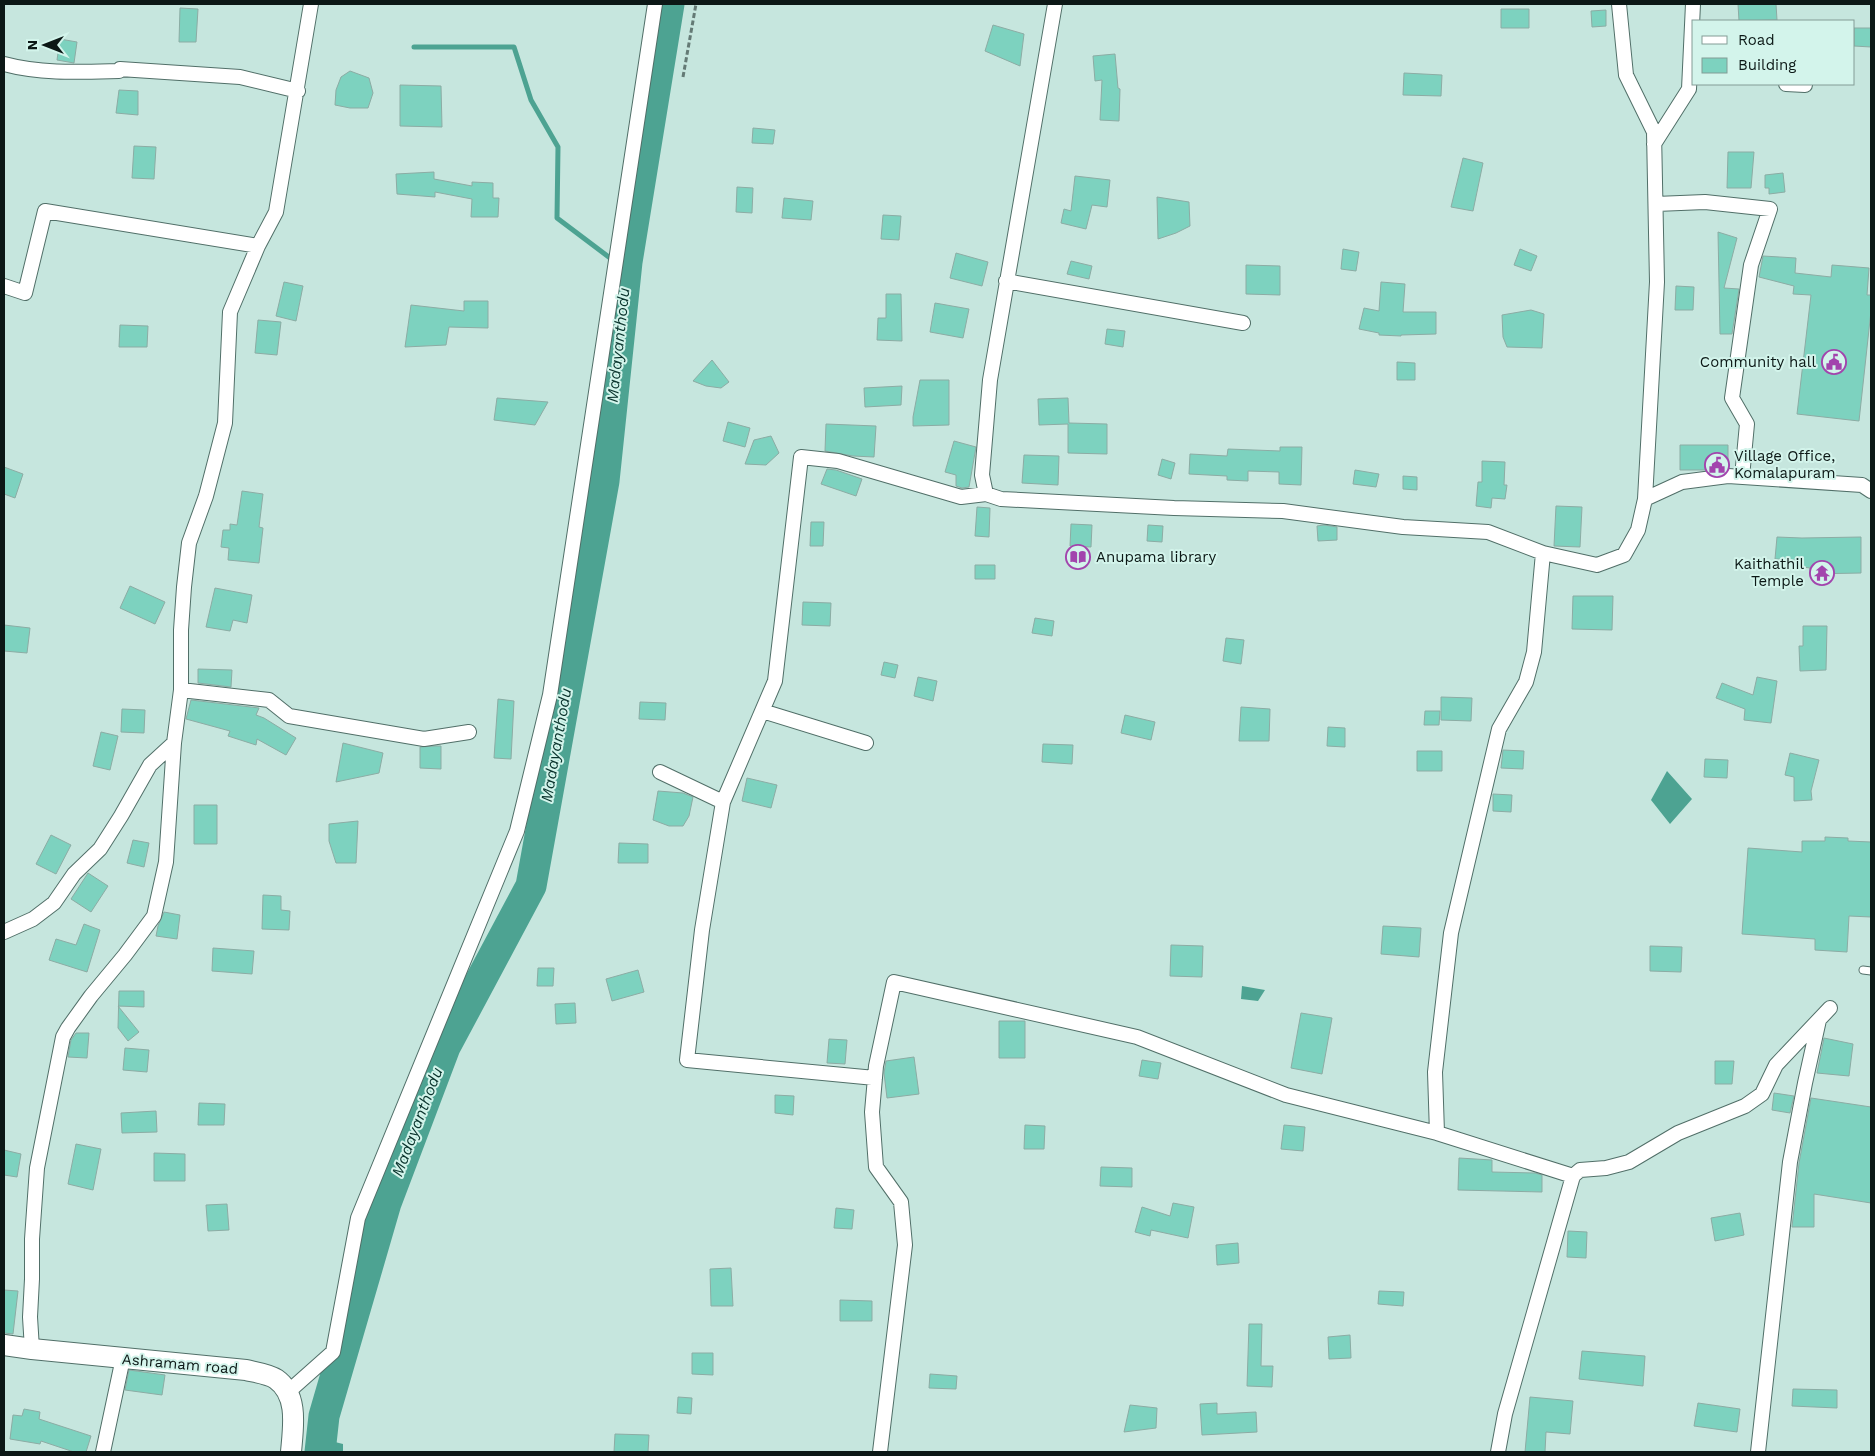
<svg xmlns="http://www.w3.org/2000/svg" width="1875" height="1456" viewBox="0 0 1875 1456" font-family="'Work Sans',sans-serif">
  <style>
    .water { fill: #4da392 }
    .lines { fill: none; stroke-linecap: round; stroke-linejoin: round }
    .stream { stroke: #4da392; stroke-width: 5 }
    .river { stroke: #4da392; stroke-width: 31 }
    .building { fill: #7dd2bf; stroke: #8caca4 }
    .lane-casing { stroke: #516f68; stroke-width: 9 }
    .street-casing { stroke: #516f68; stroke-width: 16 }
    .secondary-casing { stroke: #516f68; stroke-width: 22 }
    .path { stroke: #647a75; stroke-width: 3; stroke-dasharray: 5 2.5; stroke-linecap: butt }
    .lane { stroke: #fff; stroke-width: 7 }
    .street { stroke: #fff; stroke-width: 14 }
    .secondary { stroke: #fff; stroke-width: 20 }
    .labels { text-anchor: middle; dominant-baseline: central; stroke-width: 4; stroke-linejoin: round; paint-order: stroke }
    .poi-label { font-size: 15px; fill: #0c1816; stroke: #d3f4eb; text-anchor: end }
    .street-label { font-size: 15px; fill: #0c1816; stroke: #d3f4eb }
    .water-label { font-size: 16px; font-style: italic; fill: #09332c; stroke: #d3f4eb }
  </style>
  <rect width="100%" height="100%" fill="#c6e6de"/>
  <path class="water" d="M1667,771l25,28 -22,25 -19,-24z
    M1242,986l23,4 -7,11 -17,-2z
    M307,1435l36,9v8h-37z"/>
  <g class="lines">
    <path class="stream" d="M414,47h100l17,53 27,47 -1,71 69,52"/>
    <path class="river" d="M320,1452l4,-36 62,-213 59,-156 86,-161 73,-405 23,-219 42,-258"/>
  </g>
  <path class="building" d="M1738,4h38l1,16 -38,1z
    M180,8l18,1 -2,33h-17z
    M1501,9h28v19h-28z
    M1606,10v16l-14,1 -1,-16z
    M993,25l31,9 -4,32 -35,-15z
    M1854,28h17v19l-17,-1z
    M60,39l17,3 -3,21 -17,-3z
    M1115,54l3,34 2,1 -1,32 -19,-1 2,-40 -7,1 -2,-25z
    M350,71l19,7 4,15 -5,15h-18l-15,-3 1,-15 5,-13z
    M1404,73l38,2 -1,21 -38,-1z
    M400,85l41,1 1,41 -42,-1z
    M119,90l19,1v24l-22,-2z
    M753,128l22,2 -2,14 -21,-1z
    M134,146l22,1 -2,32 -22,-1z
    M1728,152h26l-3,36h-24z
    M1463,158l20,5 -10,48 -22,-4z
    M434,172v7l38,7v-4l21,1v15h6l-1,19h-27l1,-18 -37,-7v5l-38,-3 -1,-20z
    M1783,173l2,19 -16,2v-6h-4v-13z
    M1075,176l35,4 -3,27 -15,-2 -6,24 -25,-6 3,-14 7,2z
    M737,187l16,1 -1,25 -16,-1z
    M1157,197l32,5 1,24 -14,7 -18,6z
    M784,198l29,3 -2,19 -29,-2z
    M883,215l18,1 -2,24 -18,-1z
    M1718,232l19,6 -13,50 15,1 -7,45h-12z
    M1343,249l16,3 -3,19 -15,-2z
    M1520,249l17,7 -6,15 -17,-6z
    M956,253l32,9 -6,24 -32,-8z
    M1763,256l33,2 -1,15 36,4 1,-12 37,3 -2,27h4v16l-12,110 -62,-7 14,-119 -18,-1 1,-8 -35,-9z
    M1071,261l21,5 -3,13 -22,-5z
    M1246,265l34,1v29l-34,-1z
    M284,282l19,4 -7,35 -20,-5z
    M1381,282l24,2 -2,28h33v22l-35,1v1l-22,-1v-2l-20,-4 5,-21 15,3z
    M1676,286l18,1 -1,23h-18z
    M886,294h15l1,47 -25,-1 1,-22h8z
    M464,301h24v27l-39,-1 -3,18 -41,2 6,-42 53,6z
    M935,303l34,6 -6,29 -33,-6z
    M1531,310l13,4 -2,34 -35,-1 -4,-10 -1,-22z
    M258,320l23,2 -4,33 -22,-2z
    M120,325l28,1 -1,21h-28z
    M1107,329l18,2 -2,16 -18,-3z
    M712,360l17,22 -8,6 -15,-2 -13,-5z
    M1397,362l18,1v17h-18z
    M920,380h29v45l-36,1v-9z
    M902,386l-1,19 -36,2 -1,-19z
    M497,398l51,4 -13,23 -41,-5z
    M1068,398l1,25 38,1v30l-39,-1v-29l-29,1 -1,-26z
    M728,422l22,6 -5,19 -22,-6z
    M826,424l50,2 -2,31 -21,-1 -28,-5z
    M771,436l8,17 -13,12 -21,-1 9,-24z
    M954,441l22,6 -7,40 -7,1 -6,-2v-11l-11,-3z
    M1680,445h48v22l-22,3h-26z
    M1280,447h22l-1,38 -22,-1v-12l-31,-1v10l-21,-1v-4l-38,-2 1,-20 37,2 1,-7 52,2z
    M1024,455l35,1 -1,29 -36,-2z
    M1162,459l13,4 -4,16 -13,-4z
    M1482,461l23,1 -1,23h3l-2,14 -13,-1 -1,10 -15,-2 2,-24h4z
    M4,467l19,7 -8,24 -11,-4z
    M827,469l9,1 26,9 -6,17 -35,-12z
    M1355,470l24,4 -3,13 -23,-3z
    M1403,476l14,1v13l-14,-1z
    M242,491l21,3 -4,33 4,1 -4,35 -31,-3 1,-12 -8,-1 2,-17h7v-6l7,1z
    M1556,506l26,1 -2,40 -26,-1z
    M977,507l13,1 -1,29 -14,-1z
    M811,522h13l-1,24h-13z
    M1071,524l21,1 -1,22 -21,-1z
    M1148,525l15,1 -1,16 -15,-1z
    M1324,525l13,2v13l-19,1 -1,-15z
    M1777,537l25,1 59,-1v36l-51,1v-6l-15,-2 1,-6 -21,-1z
    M975,565h20v14h-20z
    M130,586l35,16 -10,22 -35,-16z
    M215,588l37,7 -5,28 -14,-3 -3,11 -24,-4z
    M1573,596h40l-1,34 -40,-1z
    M803,602l28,1 -1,23 -28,-1z
    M1035,618l19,3 -2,15 -20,-3z
    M4,625l26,3 -3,25 -23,-2z
    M1803,626h24l-1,44 -26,1 -1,-25h4z
    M1226,638l18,2 -3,24 -18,-3z
    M884,662l14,3 -3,13 -14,-3z
    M198,669l34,1 -1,17 -33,-4z
    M918,677l19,4 -4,20 -19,-5z
    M1757,677l20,4 -6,42 -27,-3 1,-11 -29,-11 6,-15 31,12z
    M1441,697l31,1 -1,23 -30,-1z
    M498,699l16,2 -3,58 -17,-1z
    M191,700l68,8 -3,7 8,3 32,20 -10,17 -29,-16 -1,6 -28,-9 2,-5 -44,-12z
    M640,702l26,1 -1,17 -26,-1z
    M1241,707l29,2 -1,32h-30z
    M122,709l23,1 -1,23 -23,-1z
    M1425,711h15l-1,14h-15z
    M1125,715l30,7 -4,18 -30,-7z
    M1328,727l17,1v19l-18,-1z
    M101,732l17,4 -8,34 -17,-4z
    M343,743l40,10 -4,20 -43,9z
    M1043,744l30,1 -1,19 -30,-2z
    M435,746h6v23l-21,-1v-21z
    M1503,750l21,1 -1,18 -22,-1z
    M1417,751h25v20h-25z
    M1790,753l29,7 -8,31 1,9 -18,1v-24l-9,-2z
    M1705,759l23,1 -1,18 -23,-1z
    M747,778l30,7 -6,23 -29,-7z
    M658,791l25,2 10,4 -4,19 -6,10h-14l-16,-6z
    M1493,794l19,1 -1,17 -18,-1z
    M194,805h23v39h-23z
    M358,821l-2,42h-20l-7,-22v-17z
    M51,835l20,10 -15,29 -20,-10z
    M1825,837l23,1v3l23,1v75l-22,-1 -2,36 -32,-2v-11l-73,-5 6,-86 54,4v-11h23z
    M133,840l16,3 -5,24 -17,-4z
    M619,843l29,1v19h-30z
    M88,873l20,13 -17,26 -20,-13z
    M263,895l18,1v14l9,1 -1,19 -27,-1z
    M164,912l16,3 -3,24 -21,-3 2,-10z
    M84,924l16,6 -13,42 -38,-12 7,-21 20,6z
    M1383,926l38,2 -2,29 -38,-3z
    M1171,945l32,1 -1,31 -32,-1z
    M1650,946l32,1 -1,25 -31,-1z
    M213,948l41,3 -2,23 -40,-3z
    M538,968h16l-1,18h-16z
    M638,970l6,22 -32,9 -6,-22z
    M119,991h25v16l-26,-1 21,26 -11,9 -10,-13z
    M575,1003l1,20 -20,1 -1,-20z
    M1301,1013l31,5 -10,56 -31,-6z
    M999,1021h26v37h-26z
    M76,1033h13l-2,25 -19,-1 3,-17z
    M1824,1038l29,6 -4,32 -32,-3z
    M829,1039l18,1 -2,24 -18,-1z
    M125,1048l24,2 -2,22 -24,-2z
    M914,1057l5,37 -32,4 -3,-25 2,-12z
    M1142,1060l19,3 -3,16 -19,-3z
    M1715,1061h19l-2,23h-17z
    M1774,1093l20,3 -4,17 -18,-3z
    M775,1095l19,1 -1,19 -18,-2z
    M1811,1098l60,9v96l-57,-9v33h-22l7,-64z
    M199,1103l26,1 -1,21h-26z
    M156,1111l1,21 -35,1 -1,-20z
    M1025,1125l20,1 -1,23h-20z
    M1284,1125l21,2 -2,24 -22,-2z
    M76,1144l25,5 -8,41 -25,-6z
    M4,1150l17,4 -4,23 -13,-2z
    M154,1153l31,1v27h-31z
    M1459,1158l33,2v12l43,1 7,2v17l-84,-2z
    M1101,1167l31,1v19l-32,-1z
    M1173,1203l21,4 -6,31 -37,-8 -1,6 -15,-4 7,-25 28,9z
    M227,1204l2,26 -21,1 -2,-26z
    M836,1208l18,2 -2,19 -18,-1z
    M1740,1213l4,22 -29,6 -4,-23z
    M1568,1231l19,1 -1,26 -19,-1z
    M1238,1243l1,20 -22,2 -1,-20z
    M731,1268l2,38h-22l-1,-37z
    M4,1290l14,1 -5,43 -9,-1z
    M1379,1291l25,1 -1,14 -25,-2z
    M840,1300l32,1v20h-32z
    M1249,1324h13l-1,42h12l-1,21 -25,-1z
    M1350,1335l1,23 -22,1 -1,-22z
    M1582,1351l63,5 -2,30 -64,-7z
    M692,1353h21v22l-21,-1z
    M129,1370l36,5 -3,20 -37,-5z
    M930,1374l27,2 -1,13 -27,-1z
    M1793,1389l44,1v18l-45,-2z
    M678,1397l14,1 -1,16 -14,-1z
    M1530,1397l43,4 -3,33 -24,-2 -1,20h-20z
    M1217,1403v11l39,-2 1,20 -55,3 -2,-31z
    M1698,1403l42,6 -3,23 -43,-6z
    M1130,1405l27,3 -1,20 -32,4z
    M24,1409l16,3 -1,7 52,17 -5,16h-12l-33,-11 -1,3 -30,-5 3,-24 9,1z
    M615,1434l34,1 -1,17h-34z"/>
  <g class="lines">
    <defs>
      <path id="lane" d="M1863,970l8,1"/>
      <path id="street" d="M1619,4l7,71 28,57 3,150 -12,217
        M4,64c37,10 76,8 115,7l1,-2 120,8 58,14
        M1786,84l19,1
        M1654,144l35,-55 4,-85
        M1656,204l49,-2 65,7 -19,56 -19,133 15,26 -5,53
        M1006,281l237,42
        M4,286l21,7 20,-82 213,35
        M986,494l-4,-19 8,-95 65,-376
        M1543,553l-9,99 -8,30 -27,47 -48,204 -16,139 2,61 136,43
        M181,690l88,10 20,16 135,23 45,-7
        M762,711l104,32
        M660,772l63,30
        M4,932l29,-13 21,-16 20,-29 26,-25 21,-33 29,-51 24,-22
        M875,1078l-188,-18 15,-130 21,-128 52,-121 26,-224 37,4 123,36 25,-3 15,5 173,9 109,3 120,16 85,5 55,21 54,12 27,-10 14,-25 7,-31 37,-17 46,-6 134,9 9,6
        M32,1349l-2,-32 2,-38v-40l5,-71 26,-131 5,-9 23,-32 34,-41 29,-39 12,-54 8,-119 7,-53v-60l3,-43 5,-44 17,-47 19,-73 5,-111 28,-66 18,-34 35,-208
        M288,1392l45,-40 25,-134 159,-387 33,-136 105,-691
        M103,1452l20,-94
        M880,1452l25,-207 -4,-43 -25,-35 -4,-55 4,-46 18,-84 243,55 149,58 151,38
        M1498,1452l7,-38 68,-238 7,-6 26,-2 23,-6 49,-29 67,-27 17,-12 14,-29 54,-57
        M1758,1452l32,-290 15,-79 14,-63"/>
      <path id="secondary" d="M4,1345l28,4 214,21c8,2 23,4 30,9 23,16 17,49 15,73"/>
    </defs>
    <use href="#lane" class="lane-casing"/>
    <use href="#street" class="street-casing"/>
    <use href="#secondary" class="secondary-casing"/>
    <path class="path" d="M683,77l13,-73"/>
    <use href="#lane" class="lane"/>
    <use href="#street" class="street"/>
    <use href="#secondary" class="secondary"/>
  </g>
  <defs>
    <symbol id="civic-ring" viewBox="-11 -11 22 22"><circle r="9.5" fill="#d3f4eb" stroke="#a244ad" stroke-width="1.5"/><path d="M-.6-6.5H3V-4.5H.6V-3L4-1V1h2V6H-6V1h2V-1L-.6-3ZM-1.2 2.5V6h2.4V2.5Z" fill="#a244ad"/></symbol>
    <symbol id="library-ring" viewBox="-11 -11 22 22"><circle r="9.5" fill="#d3f4eb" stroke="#a244ad" stroke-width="1.5"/><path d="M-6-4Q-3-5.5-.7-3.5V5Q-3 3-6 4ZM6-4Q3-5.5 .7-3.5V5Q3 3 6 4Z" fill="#a244ad"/></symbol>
    <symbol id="temple-ring" viewBox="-11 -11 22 22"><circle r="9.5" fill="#d3f4eb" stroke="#a244ad" stroke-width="1.5"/><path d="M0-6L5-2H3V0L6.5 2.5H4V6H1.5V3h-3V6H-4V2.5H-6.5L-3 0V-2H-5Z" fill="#a244ad"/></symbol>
  </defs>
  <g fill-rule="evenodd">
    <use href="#civic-ring" x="1820" y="348" width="28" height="28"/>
    <use href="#civic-ring" x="1703" y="451" width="28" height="28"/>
    <use href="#library-ring" x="1064" y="543" width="28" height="28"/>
    <use href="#temple-ring" x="1808" y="559" width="28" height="28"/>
  </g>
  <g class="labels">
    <g class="poi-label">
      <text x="1816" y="362">Community hall</text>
      <text x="1734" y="456" text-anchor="start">Village Office,<tspan x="1734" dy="17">Komalapuram</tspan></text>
      <text x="1096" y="557" text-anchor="start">Anupama library</text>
      <text x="1804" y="564">Kaithathil<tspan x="1804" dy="17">Temple</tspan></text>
    </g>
    <g class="street-label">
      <text transform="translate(180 1364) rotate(5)">Ashramam road</text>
    </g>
    <g class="water-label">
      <text transform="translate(618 345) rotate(-84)">Madayanthodu</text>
      <text transform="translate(556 745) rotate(-80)">Madayanthodu</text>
      <text transform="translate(417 1122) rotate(-69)">Madayanthodu</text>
    </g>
  </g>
  <rect width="1875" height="1456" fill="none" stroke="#0c1816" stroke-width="10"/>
  <rect x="1692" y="20" width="162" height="65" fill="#d3f4eb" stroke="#839c96"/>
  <rect x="1702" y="36" width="25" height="8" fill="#ffffff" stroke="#839c96"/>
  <text x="1738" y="45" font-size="15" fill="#0c1816">Road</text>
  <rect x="1702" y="58" width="25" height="15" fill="#7dd2bf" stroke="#839c96"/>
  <text x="1738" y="70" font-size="15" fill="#0c1816">Building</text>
  <g transform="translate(45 45) rotate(270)" stroke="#d3f4eb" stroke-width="4" paint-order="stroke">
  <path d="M0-4L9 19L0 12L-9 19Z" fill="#0c1816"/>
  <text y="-8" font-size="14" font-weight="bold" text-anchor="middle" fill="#0c1816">N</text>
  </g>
</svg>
